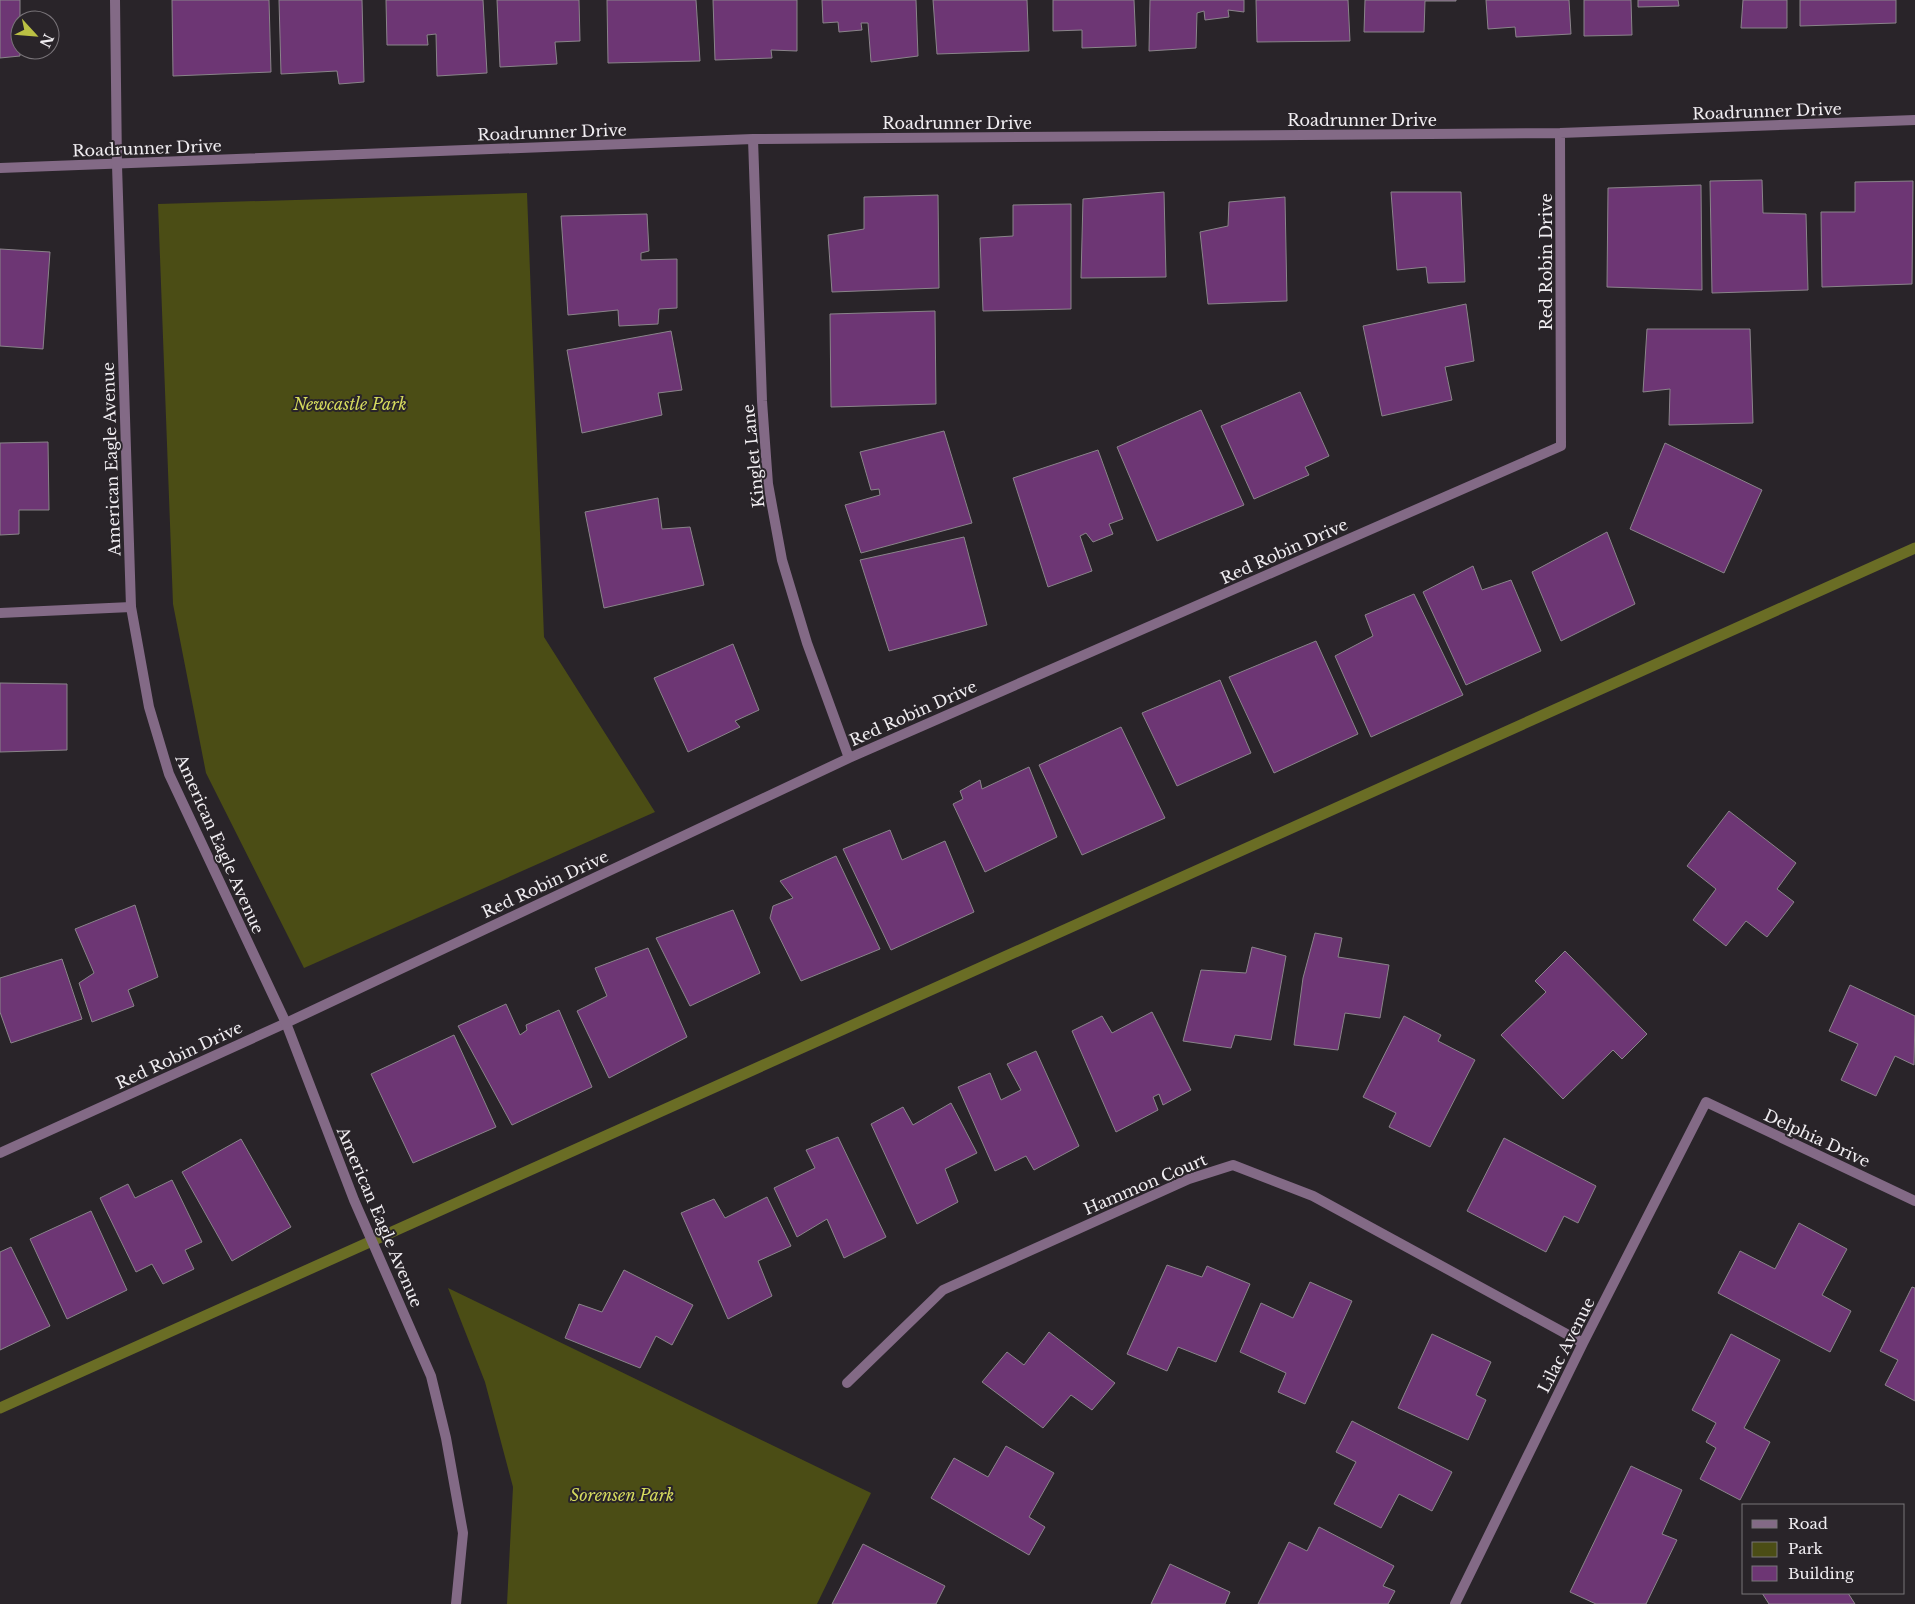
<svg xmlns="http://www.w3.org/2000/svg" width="1915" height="1604" viewBox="0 0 1915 1604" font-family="'Libre Baskerville',serif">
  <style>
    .green { fill: #4b4d15 }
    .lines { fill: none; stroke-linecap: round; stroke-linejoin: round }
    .stream { stroke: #6a6d25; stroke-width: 11 }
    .building { fill: #6d3674; stroke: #8a848a }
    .minor { stroke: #836a86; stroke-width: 10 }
    .tertiary { stroke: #836a86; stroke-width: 10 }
    .labels { text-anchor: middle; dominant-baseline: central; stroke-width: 4; stroke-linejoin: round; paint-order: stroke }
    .street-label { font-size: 16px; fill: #f0edf1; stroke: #292429 }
    .park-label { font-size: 16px; font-style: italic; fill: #d6db5e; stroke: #292429 }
  </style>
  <rect width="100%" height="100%" fill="#292429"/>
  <path class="green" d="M527,193l17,444 111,175 -351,156 -98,-195 -33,-169 -15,-400z
    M448,1288l423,205 -54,111h-310l6,-117 -28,-105z"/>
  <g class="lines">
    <path class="stream" d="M0,1408l1915,-860"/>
  </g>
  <path class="building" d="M0,0h20v56l-20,2z
    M172,0h97l2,72 -98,4z
    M279,0h83l2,82 -25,2 -2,-13 -56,3z
    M386,0h97l4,73 -50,3 -1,-42 -9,1 1,10h-41z
    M497,0h82l1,41 -25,1 2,22 -57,3z
    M607,0h89l4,61 -92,2z
    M713,0h84v51l-26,-1 1,8 -57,2z
    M822,0h94l2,56 -47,6 -3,-39h-7l1,7 -23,2 -1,-10 -15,1z
    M933,0h94l2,51 -92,3z
    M1053,0h81l2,46 -54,2v-18l-29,1z
    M1150,0h94v12l-16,-2 1,7 -24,3 -1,-9 -7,2 -1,35 -47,3z
    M1256,0h92l2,41 -93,1z
    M1365,0h91v1h-31l-1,31h-60z
    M1486,0h83l2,34 -55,3 -1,-10 -27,2z
    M1584,0h47l1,35 -48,1z
    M1638,0h40l1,6 -41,1z
    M1743,0h44v28h-46z
    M1800,0h96v23l-96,3z
    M1762,180l1,33 43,1 2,76 -96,3 -2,-112z
    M1913,181l-1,103 -90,3 -1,-75h34v-30z
    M1701,185l1,105 -95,-3 1,-99z
    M1164,192l2,85 -85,1 2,-79z
    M1391,192h70l4,90 -37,1 -2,-16 -29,3z
    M938,195l1,93 -107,4 -4,-57 36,-6v-32z
    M1285,197l2,104 -79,3 -8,-72 28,-6 1,-24z
    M1071,204v105l-88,2 -3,-73 33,-2v-31z
    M647,214l2,37 -8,2v7l36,-1v49l-18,1 -1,15 -39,2 -1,-16 -50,5 -7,-99z
    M0,249l50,3 -7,97 -43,-3z
    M1466,304l8,57 -29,6 7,33 -70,16 -19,-90z
    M935,311l1,93 -105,3 -1,-93z
    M1647,329h103l3,94 -84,2 1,-36 -27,3z
    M671,331l11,59 -24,3 4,22 -80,18 -15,-83z
    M1300,392l29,64 -24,11 4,8 -55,24 -33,-73z
    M1201,410l43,95 -87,36 -40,-94z
    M944,431l28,92 -111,30 -16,-48 35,-10 -1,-6 -8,1 -11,-38z
    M48,442l1,68h-30v24l-19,1v-92z
    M1665,443l97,47 -38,83 -94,-44z
    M1098,450l25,69 -14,5 4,10 -20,8 -7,-9 -6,3 12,35 -44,16 -35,-109z
    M658,498l4,31 28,-2 14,58 -100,23 -19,-96z
    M1607,532l28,72 -74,37 -29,-69z
    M964,537l23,88 -98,26 -29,-91z
    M1473,566l9,24 29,-10 30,71 -75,34 -43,-93z
    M1414,594l49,101 -92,42 -36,-81 38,-20 -8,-21z
    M1316,641l42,93 -84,39 -45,-96z
    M733,644l26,66 -24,11 5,6 -52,25 -34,-74z
    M1220,680l31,73 -74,33 -35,-73z
    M0,683l67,1v66l-67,2z
    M1121,727l44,91 -83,37 -43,-90z
    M1029,767l28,70 -72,35 -32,-68 10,-5 -3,-8 20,-11 2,9z
    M1729,811l67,52 -19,26 17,13 -27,35 -21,-16 -20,25 -33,-26 23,-31 -29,-23z
    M890,830l12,30 43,-19 29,71 -83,38 -48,-101z
    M836,856l44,93 -79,32 -31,-63 3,-12 20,-8 -13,-17z
    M135,905l23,72 -30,13 6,16 -42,16 -13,-39 15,-10 -19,-44z
    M733,910l27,63 -70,33 -34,-68z
    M1315,933l27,5 -4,19 51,8 -9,53 -35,-5 -7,37 -44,-5 9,-67z
    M1252,947l34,9 -15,84 -36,-5 -4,13 -48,-7 18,-71 45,3z
    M648,948l39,89 -78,41 -32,-67 30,-15 -12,-28z
    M1565,951l82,83 -25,25 -9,-9 -50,49 -62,-64 45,-43 -11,-11z
    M62,959l20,60 -71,24 -11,-31v-34z
    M1850,985l65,31 -1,49 -19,-9 -19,40 -35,-16 17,-36 -29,-13z
    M506,1004l14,31 7,-5 -1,-5 33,-15 33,77 -80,38 -54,-99z
    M1152,1012l39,78 -28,15 -4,-11 -6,3 5,13 -42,22 -44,-101 30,-15 10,17z
    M1404,1016l37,19 -3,6 37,19 -45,87 -41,-20 7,-14 -33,-16z
    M454,1035l42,92 -83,36 -42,-89z
    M1036,1051l43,95 -45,24 -8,-14 -31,15 -37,-84 32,-14 11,27 20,-10 -14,-26z
    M951,1103l26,50 -32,16 13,33 -41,22 -46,-100 32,-17 10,18z
    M838,1137l48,100 -42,21 -17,-39 -30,18 -23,-49 41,-20 -9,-18z
    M1504,1138l92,48 -18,37 -14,-7 -18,36 -79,-41z
    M241,1139l50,88 -59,34 -50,-89z
    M172,1180l30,62 -17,8 9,19 -31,15 -11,-20 -16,8 -36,-74 28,-14 7,14z
    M767,1197l24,49 -33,15 14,35 -44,23 -47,-106 33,-14 11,19z
    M91,1211l36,79 -60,29 -37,-80z
    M1799,1223l48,26 -25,46 29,16 -21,41 -112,-59 22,-42 35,18z
    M11,1247l39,79 -50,24v-98z
    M1167,1265l35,12 5,-11 43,18 -34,78 -38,-15 -11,24 -40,-17z
    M624,1270l69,35 -21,40 -16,-9 -16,32 -75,-30 14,-34 23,8z
    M1310,1282l42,19 -47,103 -27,-12 8,-19 -46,-21 21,-49 32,15z
    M1912,1287l3,1v113l-30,-16 13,-25 -18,-9z
    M1049,1332l66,51 -23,27 -21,-15 -28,33 -61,-46 25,-30 17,13z
    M1432,1334l59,28 -15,33 10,5 -18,40 -70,-32z
    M1731,1334l49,26 -36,68 26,14 -30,58 -40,-21 16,-31 -10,-6 10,-19 -24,-13z
    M1352,1421l100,51 -20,39 -33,-17 -18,34 -47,-24 22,-42 -20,-10z
    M1006,1446l48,27 -25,44 16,10 -16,28 -98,-57 23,-40 34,19z
    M1631,1466l51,24 -20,44 15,6 -31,64h-50l-26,-12z
    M1319,1527l75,39 -11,20 12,5 -7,13h-130l31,-62 18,9z
    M863,1544l82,42 -9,18h-104z
    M1170,1564l60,28 -5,12h-74z
    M1762,1593h86l7,11h-86z"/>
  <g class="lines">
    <path class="minor" d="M753,139l9,262 6,83 14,76 25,83 42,115
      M0,168l753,-29 807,-6 355,-13
      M0,613l131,-6
      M0,1153l286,-130 563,-265 712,-312 -1,-313
      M847,1383l96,-93 246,-111 44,-14 80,31 270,147
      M1455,1604l128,-261 123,-241 209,99"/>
    <path class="tertiary" d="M115,0l2,165 14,442 18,100 20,67 117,249 68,177 77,176 15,62 17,95 -7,71"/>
  </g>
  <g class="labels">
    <g class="street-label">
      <text transform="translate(1767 111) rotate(-2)">Roadrunner Drive</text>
      <text x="1362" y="120">Roadrunner Drive</text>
      <text x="957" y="123">Roadrunner Drive</text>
      <text transform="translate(552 132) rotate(-2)">Roadrunner Drive</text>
      <text transform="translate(147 148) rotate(-2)">Roadrunner Drive</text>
      <text transform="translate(1546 262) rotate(-90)">Red Robin Drive</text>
      <text transform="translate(753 456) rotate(-96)">Kinglet Lane</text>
      <text transform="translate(111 459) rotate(-92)">American Eagle Avenue</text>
      <text transform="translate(1284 551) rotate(-24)">Red Robin Drive</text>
      <text transform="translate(913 713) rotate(-24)">Red Robin Drive</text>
      <text transform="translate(220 844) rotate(66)">American Eagle Avenue</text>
      <text transform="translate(545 884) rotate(-25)">Red Robin Drive</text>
      <text transform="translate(179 1055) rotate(-25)">Red Robin Drive</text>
      <text transform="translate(1817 1138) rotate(25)">Delphia Drive</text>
      <text transform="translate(1145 1184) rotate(-23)">Hammon Court</text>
      <text transform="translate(380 1217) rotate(67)">American Eagle Avenue</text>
      <text transform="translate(1566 1345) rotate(-63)">Lilac Avenue</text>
    </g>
    <g class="park-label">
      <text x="350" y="404">Newcastle Park</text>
      <text x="622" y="1495">Sorensen Park</text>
    </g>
  </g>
  <rect x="1742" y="1504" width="162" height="90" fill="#292429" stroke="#797479"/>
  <rect x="1752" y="1520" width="25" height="8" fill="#836a86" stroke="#797479"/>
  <text x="1788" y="1529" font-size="15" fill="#f0edf1">Road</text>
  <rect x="1752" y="1542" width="25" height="15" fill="#4b4d15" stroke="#797479"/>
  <text x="1788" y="1554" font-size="15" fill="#f0edf1">Park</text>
  <rect x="1752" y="1566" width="25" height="15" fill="#6d3674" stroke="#797479"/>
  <text x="1788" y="1579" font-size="15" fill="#f0edf1">Building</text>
  <g transform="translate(35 35) rotate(116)"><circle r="24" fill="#292429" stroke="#797479"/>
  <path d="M0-4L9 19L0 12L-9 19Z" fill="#bbc044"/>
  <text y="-8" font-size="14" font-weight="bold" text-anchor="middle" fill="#f0edf1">N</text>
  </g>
</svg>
